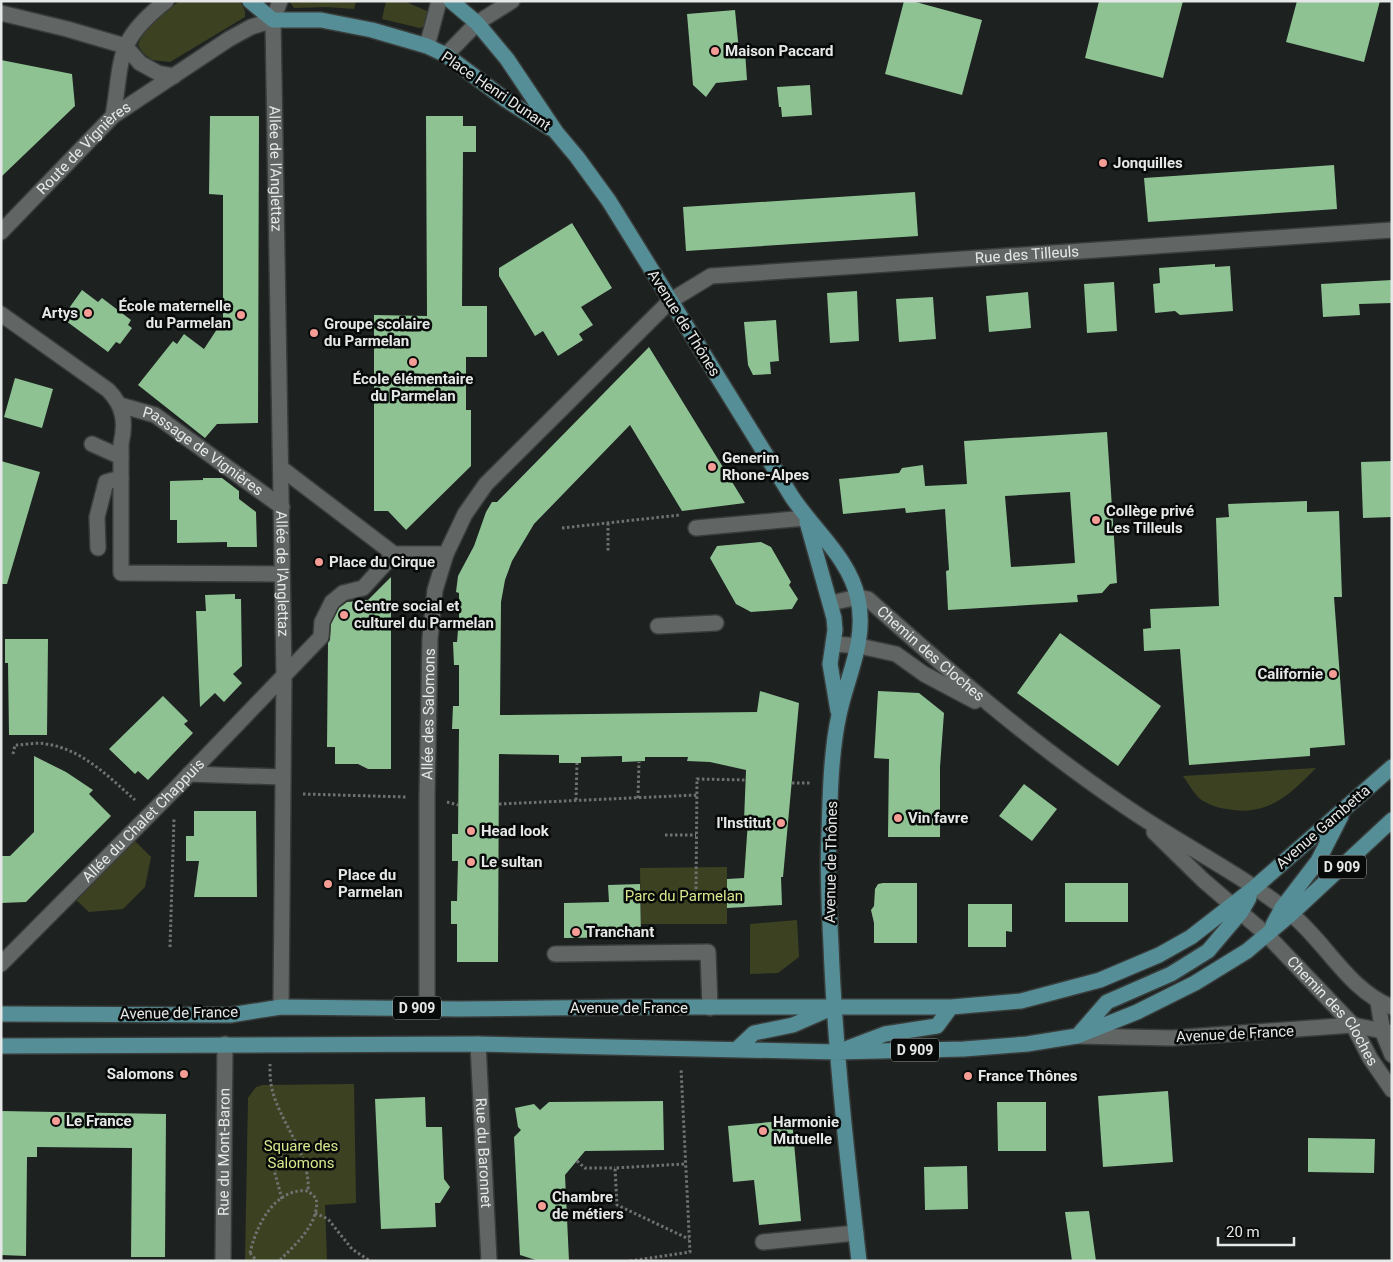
<svg xmlns="http://www.w3.org/2000/svg" width="1393" height="1262" viewBox="0 0 1393 1262" font-family="Roboto,sans-serif">
  <style>
    .green { fill: #3c4221 }
    .building { fill: #8ec293; fill-rule: evenodd }
    .lines { fill: none; stroke-linecap: round; stroke-linejoin: round }
    .minor-casing { stroke: #383c3b; stroke-width: 18 }
    .major-casing { stroke: #383c3b; stroke-width: 18 }
    .path { stroke: #6f7271; stroke-width: 3; stroke-dasharray: 2.5 2.5; stroke-linecap: butt }
    .minor { stroke: #616665; stroke-width: 15 }
    .major { stroke: #558e96; stroke-width: 15 }
    .poi-dot { fill: #f59c95; stroke: #080a0a; stroke-width: 2 }
    .labels { text-anchor: middle; dominant-baseline: central; stroke-width: 5; stroke-linejoin: round; paint-order: stroke }
    .shield { fill: #080a0a; stroke: #a3a5a5; stroke-width: 1 }
    .shield-label { font-size: 14px; font-weight: bold; fill: #e5e8e7 }
    .poi-label { font-size: 15px; font-weight: bold; fill: #e5e8e7; stroke: #080a0a; text-anchor: start }
    .street-label { font-size: 15px; fill: #e5e8e7; stroke: #080a0a }
    .park-label { font-size: 15px; fill: #d8e78c; stroke: #080a0a }
  </style>
  <rect width="100%" height="100%" fill="#1d2120"/>
  <path class="green" d="M180,1h60l5,10v6l-75,45 -18,-2 -9,-7 -5,-8c6,-18 26,-33 42,-44z
    M289,1h67l-2,8 -27,-2 -33,1z
    M386,1h18l23,10v14l-7,3 -38,-9z
    M1316,768c-26,27 -49,49 -89,41 -9,-1 -21,-5 -28,-11 -6,-6 -11,-15 -16,-22z
    M134,840l17,17 -6,30 -22,22 -34,3 -13,-12z
    M727,867v57h-86l-1,-56z
    M797,920l2,37 -21,16 -28,1v-50z
    M354,1084l2,119 -31,2 2,56h-82l3,-163 8,-11 7,-2z"/>
  <path class="building" d="M904,1h8l70,19 -20,75 -77,-21z
    M1099,1h84l-20,77 -78,-20z
    M1297,1h83l-16,61 -78,-20z
    M735,10l4,41h6l2,29 -31,3 -10,14 -13,-12 -6,-71z
    M1,60l71,14 3,32 -74,71z
    M810,85l2,30 -30,2 -1,-10h-2l-2,-20z
    M210,116h49l-1,307 -41,1 -12,14 -67,-53 35,-44 4,3 7,-10 20,15 19,-29v-125l-14,-1z
    M426,116h37v10h13v26h-13l-1,154h25v51h-21v53h5v56l-65,64 -18,-19h-14v-196l53,1z
    M1334,165l3,44 -189,13 -4,-44z
    M915,192l3,44 -232,15 -3,-44z
    M572,223l40,65 -31,19 12,18 -14,9 4,6 -25,16 -15,-25 -8,5 -36,-60v-8z
    M1215,264v3l15,-1 3,45 -53,4 -5,-4 -20,2 -2,-29 7,-1 -1,-15z
    M1392,280v23l-33,1 1,11 -37,2 -2,-33z
    M1114,282l3,49 -30,2 -3,-49z
    M82,290l16,12 4,-4 29,22 -3,5 4,3 -12,16 -4,-2 -8,10 -46,-34z
    M857,291l2,50 -29,2 -3,-50z
    M1028,292l3,36 -42,4 -3,-36z
    M933,297l3,42 -37,3 -3,-43z
    M776,320l3,41 -9,1 1,12 -18,1 -5,-10 -4,-43z
    M649,347l96,156 -63,8 -52,-86 -96,99 -22,37 -7,19 -4,22 -1,113 257,-3 3,-21 39,12 -16,174h-2l1,28 -55,3v-29l17,-1 4,-57h-4l2,-51 -36,-8 -23,-1 1,-4h-43v4l-23,1v-6l-41,1v6h-22v-8l-60,-1 -1,208h-41v-38h-6v-23h6l1,-40h-6v-27h6l1,-105h-7l1,-23h6v-41h-5l-1,-23h4l2,-24v-25l-3,-1 2,-16 16,-30 12,-34 6,-10h5z
    M15,378l38,11 -11,39 -38,-11z
    M1107,432l10,151 -7,1 -8,9 -25,2 1,7 -130,8 -2,-39 3,-1 -4,-61 -39,4 -1,-5 -62,6 -4,-35 60,-6 3,-5 21,-3 2,21 42,-2 -3,-43zM1070,492l5,71 -64,4 -6,-71z
    M1,461l39,11 -33,112h-6z
    M1392,461v56l-29,1 -2,-56z
    M203,478h19l17,13v8l17,13 1,35h-30v-5l-50,1v-23h-7v-39l33,-1z
    M1307,501v11l32,-1 3,86h-8l11,148 -35,3v8l-121,9 -9,-116 -36,2 -1,-22 8,-1 -1,-19 69,-3 -3,-88 13,-1 -1,-13z
    M761,542l10,5 20,35 -2,3 9,14 -6,10 -41,3 -15,-8 -26,-46 7,-12z
    M391,577v192h-23l-10,-5h-23v-17h-8l1,-104 2,-3 1,-16 8,-16 8,-6 21,-2z
    M235,594v5h6l1,67 -9,8 9,9 -18,19 -9,-9 -15,14 -4,-96h10l-1,-16z
    M1060,633l101,73 -43,60 -101,-73z
    M5,639h43l-1,96h-38l-1,-72h-3z
    M878,691l41,2 25,20 -4,54v70h-52l1,-78 -15,-1z
    M163,696l25,25 -4,3 9,9 -45,47 -10,-9 -3,3 -26,-25z
    M34,756l32,16 27,18 -4,4 22,22 -85,86 -25,1v-47h9l24,-24z
    M1024,784l33,25 -25,32 -33,-25z
    M194,811h62l1,86h-63l5,-36h-13v-25h8z
    M883,883h34v60h-43v-20l-3,-13 3,-4 1,-17 3,-5z
    M1065,883h63v39h-63z
    M640,884l1,53 -77,1v-35l45,-1 -1,-17z
    M968,904h44v28l-6,-1v16h-38z
    M1168,1091l5,71 -70,5 -5,-71z
    M425,1097l1,30h16l2,52 6,8 -10,16h-5l1,24 -55,2 -6,-130z
    M663,1101l1,49 -79,1 -20,24 4,86h-30l-19,-6 -6,-118 7,-7 -3,-3 -3,-19 19,-4 6,6 9,-8z
    M997,1102h49v49h-48z
    M1,1111l165,3 -1,143h-34l1,-109 -95,-1v10h-10l-1,99 -25,-1z
    M792,1120l9,101 -42,4 -5,-45 -21,2 -5,-56z
    M1308,1138l67,1 -1,34 -66,-1z
    M967,1166l1,43 -43,1 -1,-43z
    M1089,1211l7,50h-24l-7,-49z"/>
  <g class="lines">
    <defs>
      <g id="minor">
        <path id="s1" d="M280,1l-7,19 11,655 -3,332"/>
        <path d="M1,13l66,16 58,17 15,17 18,10 16,3"/>
        <path d="M427,46l12,-45"/>
        <path d="M446,55l31,-32 35,-22"/>
        <path d="M113,116c10,-58 1,-74 53,-115"/>
        <path id="s2" d="M1,232l112,-116 116,-77 22,-12 22,-7"/>
        <path d="M1,314l107,76c16,16 18,33 13,54v129l161,1"/>
        <path id="s3" d="M120,405l35,10 127,92"/>
        <path d="M92,444l29,13"/>
        <path d="M281,468l113,86h52"/>
        <path d="M696,528l109,-10"/>
        <path d="M98,548l-1,-31 9,-35 15,-4"/>
        <path id="s4" d="M831,603l27,-6 10,2c85,76 172,151 267,214 51,34 107,62 155,100 36,29 58,77 102,94"/>
        <path d="M658,626l58,-3"/>
        <path d="M834,644l25,2 37,8 28,20 51,27"/>
        <path d="M189,774l93,3"/>
        <path id="s5" d="M1154,832l49,48 64,55 86,90 17,33 22,32"/>
        <path d="M555,954l153,-2 2,56"/>
        <path id="s6" d="M1,964l174,-175 146,-152 1,-15 10,-20 11,-9 20,-5 31,-34"/>
        <path d="M1378,1002l5,31 9,22"/>
        <path id="s7" d="M427,1008v-211l3,-159 5,-48 11,-36 19,-40 21,-30 184,-183 41,-25 681,-46"/>
        <path d="M1077,1036l95,2 181,-13 39,8"/>
        <path id="s8" d="M478,1044l11,217"/>
        <path d="M763,1242l93,-9"/>
        <path id="s9" d="M223,1261l2,-217"/>
      </g>
      <path id="major" d="M250,1l23,19h48l51,10 55,16 19,9 60,45 44,28
        M451,1l26,22 30,36 49,73 21,25 32,44 183,296c22,33 58,62 66,102 9,42 -11,77 -19,116 -8,36 -9,81 -10,119 -2,37 0,74 2,111 4,105 16,211 28,316
        M807,522l27,96 1,12 -5,34 8,47
        M1273,925l9,-17 36,-47 23,-45
        M1,1014l229,1 51,-8 178,2 171,-2h321l70,-6 79,-21 59,-25 32,-18 63,-49 138,-121
        M1080,1033l27,-31 64,-28 37,-23 33,-39 8,-14
        M1,1046l477,-2 359,8 127,-3 63,-5 50,-8 60,-24 58,-29 52,-32 44,-37 101,-94
        M848,1048l37,-14 52,-8 14,-19
        M737,1049l17,-16 39,-8 32,-14"/>
    </defs>
    <use href="#minor" class="minor-casing"/>
    <use href="#major" class="major-casing"/>
    <path class="path" d="M608,523v28
      M562,528l118,-13
      M13,754l2,-9c10,0 21,-3 31,-1 36,5 63,33 89,56
      M792,783h20
      M303,794l103,3
      M638,798l1,-36
      M576,800l1,-37
      M447,802l11,3
      M499,804l198,-9
      M665,835h31
      M669,894l27,-2 1,-113 49,1
      M170,947l4,-128
      M270,1064c0,6 0,14 1,20 6,36 40,69 37,107
      M577,1161l8,7h30
      M684,1164l-69,4 2,37 72,34
      M282,1199l-8,-29 8,-17 13,-8
      M315,1213l13,6 24,30 18,12
      M250,1253c6,-27 25,-66 58,-62l8,7c5,24 -21,47 -37,63
      M250,1253l7,8
      M630,1261l60,-9 -9,-184"/>
    <use href="#minor" class="minor"/>
    <use href="#major" class="major"/>
  </g>
  <g class="poi-dot">
    <circle cx="715" cy="51" r="5"/>
    <circle cx="1103" cy="163" r="5"/>
    <circle cx="88" cy="313" r="5"/>
    <circle cx="241" cy="315" r="5"/>
    <circle cx="314" cy="333" r="5"/>
    <circle cx="413" cy="362" r="5"/>
    <circle cx="712" cy="467" r="5"/>
    <circle cx="1096" cy="520" r="5"/>
    <circle cx="319" cy="562" r="5"/>
    <circle cx="344" cy="615" r="5"/>
    <circle cx="1333" cy="674" r="5"/>
    <circle cx="898" cy="818" r="5"/>
    <circle cx="781" cy="823" r="5"/>
    <circle cx="471" cy="831" r="5"/>
    <circle cx="471" cy="862" r="5"/>
    <circle cx="328" cy="884" r="5"/>
    <circle cx="576" cy="932" r="5"/>
    <circle cx="184" cy="1074" r="5"/>
    <circle cx="968" cy="1076" r="5"/>
    <circle cx="56" cy="1121" r="5"/>
    <circle cx="763" cy="1131" r="5"/>
    <circle cx="542" cy="1206" r="5"/>
  </g>
  <g class="labels">
    <g class="shield">
      <rect x="1318" y="855.5" width="48" height="23" rx="4"/>
      <rect x="393" y="996.5" width="48" height="23" rx="4"/>
      <rect x="891" y="1038.5" width="48" height="23" rx="4"/>
    </g>
    <g class="shield-label">
      <text x="1342" y="867">D 909</text>
      <text x="417" y="1008">D 909</text>
      <text x="915" y="1050">D 909</text>
    </g>
    <g class="poi-label">
      <text x="725" y="51">Maison Paccard</text>
      <text x="1113" y="163">Jonquilles</text>
      <text x="231" y="306" text-anchor="end">École maternelle<tspan x="231" dy="17">du Parmelan</tspan></text>
      <text x="78" y="313" text-anchor="end">Artys</text>
      <text x="324" y="324">Groupe scolaire<tspan x="324" dy="17">du Parmelan</tspan></text>
      <text x="413" y="379" text-anchor="middle">École élémentaire<tspan x="413" dy="17">du Parmelan</tspan></text>
      <text x="722" y="458">Generim<tspan x="722" dy="17">Rhone-Alpes</tspan></text>
      <text x="1106" y="511">Collège privé<tspan x="1106" dy="17">Les Tilleuls</tspan></text>
      <text x="329" y="562">Place du Cirque</text>
      <text x="354" y="606">Centre social et<tspan x="354" dy="17">culturel du Parmelan</tspan></text>
      <text x="1323" y="674" text-anchor="end">Californie</text>
      <text x="908" y="818">Vin favre</text>
      <text x="771" y="823" text-anchor="end">l'Institut</text>
      <text x="481" y="831">Head look</text>
      <text x="481" y="862">Le sultan</text>
      <text x="338" y="875">Place du<tspan x="338" dy="17">Parmelan</tspan></text>
      <text x="586" y="932">Tranchant</text>
      <text x="174" y="1074" text-anchor="end">Salomons</text>
      <text x="978" y="1076">France Thônes</text>
      <text x="66" y="1121">Le France</text>
      <text x="773" y="1122">Harmonie<tspan x="773" dy="17">Mutuelle</tspan></text>
      <text x="552" y="1197">Chambre<tspan x="552" dy="17">de métiers</tspan></text>
    </g>
    <g class="street-label">
      <text transform="translate(496 91) rotate(34)">Place Henri Dunant</text>
      <text stroke="none"><textPath href="#s2" startOffset="118">Route de Vignières</textPath></text>
      <text stroke="none"><textPath href="#s1" startOffset="169">Allée de l'Anglettaz</textPath></text>
      <text stroke="none"><textPath href="#s7" startOffset="1161">Rue des Tilleuls</textPath></text>
      <text transform="translate(684 323) rotate(58)">Avenue de Thônes</text>
      <text stroke="none"><textPath href="#s3" startOffset="96">Passage de Vignières</textPath></text>
      <text stroke="none"><textPath href="#s1" startOffset="574">Allée de l'Anglettaz</textPath></text>
      <text stroke="none"><textPath href="#s4" startOffset="121">Chemin des Cloches</textPath></text>
      <text stroke="none"><textPath href="#s7" startOffset="294">Allée des Salomons</textPath></text>
      <text stroke="none"><textPath href="#s6" startOffset="202">Allée du Chalet Chappuis</textPath></text>
      <text transform="translate(1323 827) rotate(-41)">Avenue Gambetta</text>
      <text transform="translate(831 862) rotate(-89)">Avenue de Thônes</text>
      <text x="629" y="1008">Avenue de France</text>
      <text stroke="none"><textPath href="#s5" startOffset="254">Chemin des Cloches</textPath></text>
      <text transform="translate(179 1013) rotate(-1)">Avenue de France</text>
      <text transform="translate(1235 1034) rotate(-3)">Avenue de France</text>
      <text stroke="none"><textPath href="#s9" startOffset="109">Rue du Mont-Baron</textPath></text>
      <text stroke="none"><textPath href="#s8" startOffset="109">Rue du Baronnet</textPath></text>
    </g>
    <g class="park-label">
      <text x="684" y="896">Parc du Parmelan</text>
      <text x="301" y="1146">Square des<tspan x="301" dy="17">Salomons</tspan></text>
    </g>
  </g>
  <rect width="1393" height="1262" fill="none" stroke="#e5e8e7" stroke-width="5"/>
  <path d="M1218 1237v8h76v-8" fill="none" stroke="#e5e8e7" stroke-width="2.5"/>
  <text x="1226" y="1237" font-size="15" fill="#e5e8e7" stroke="#080a0a" stroke-width="4" paint-order="stroke">20 m</text>
</svg>
